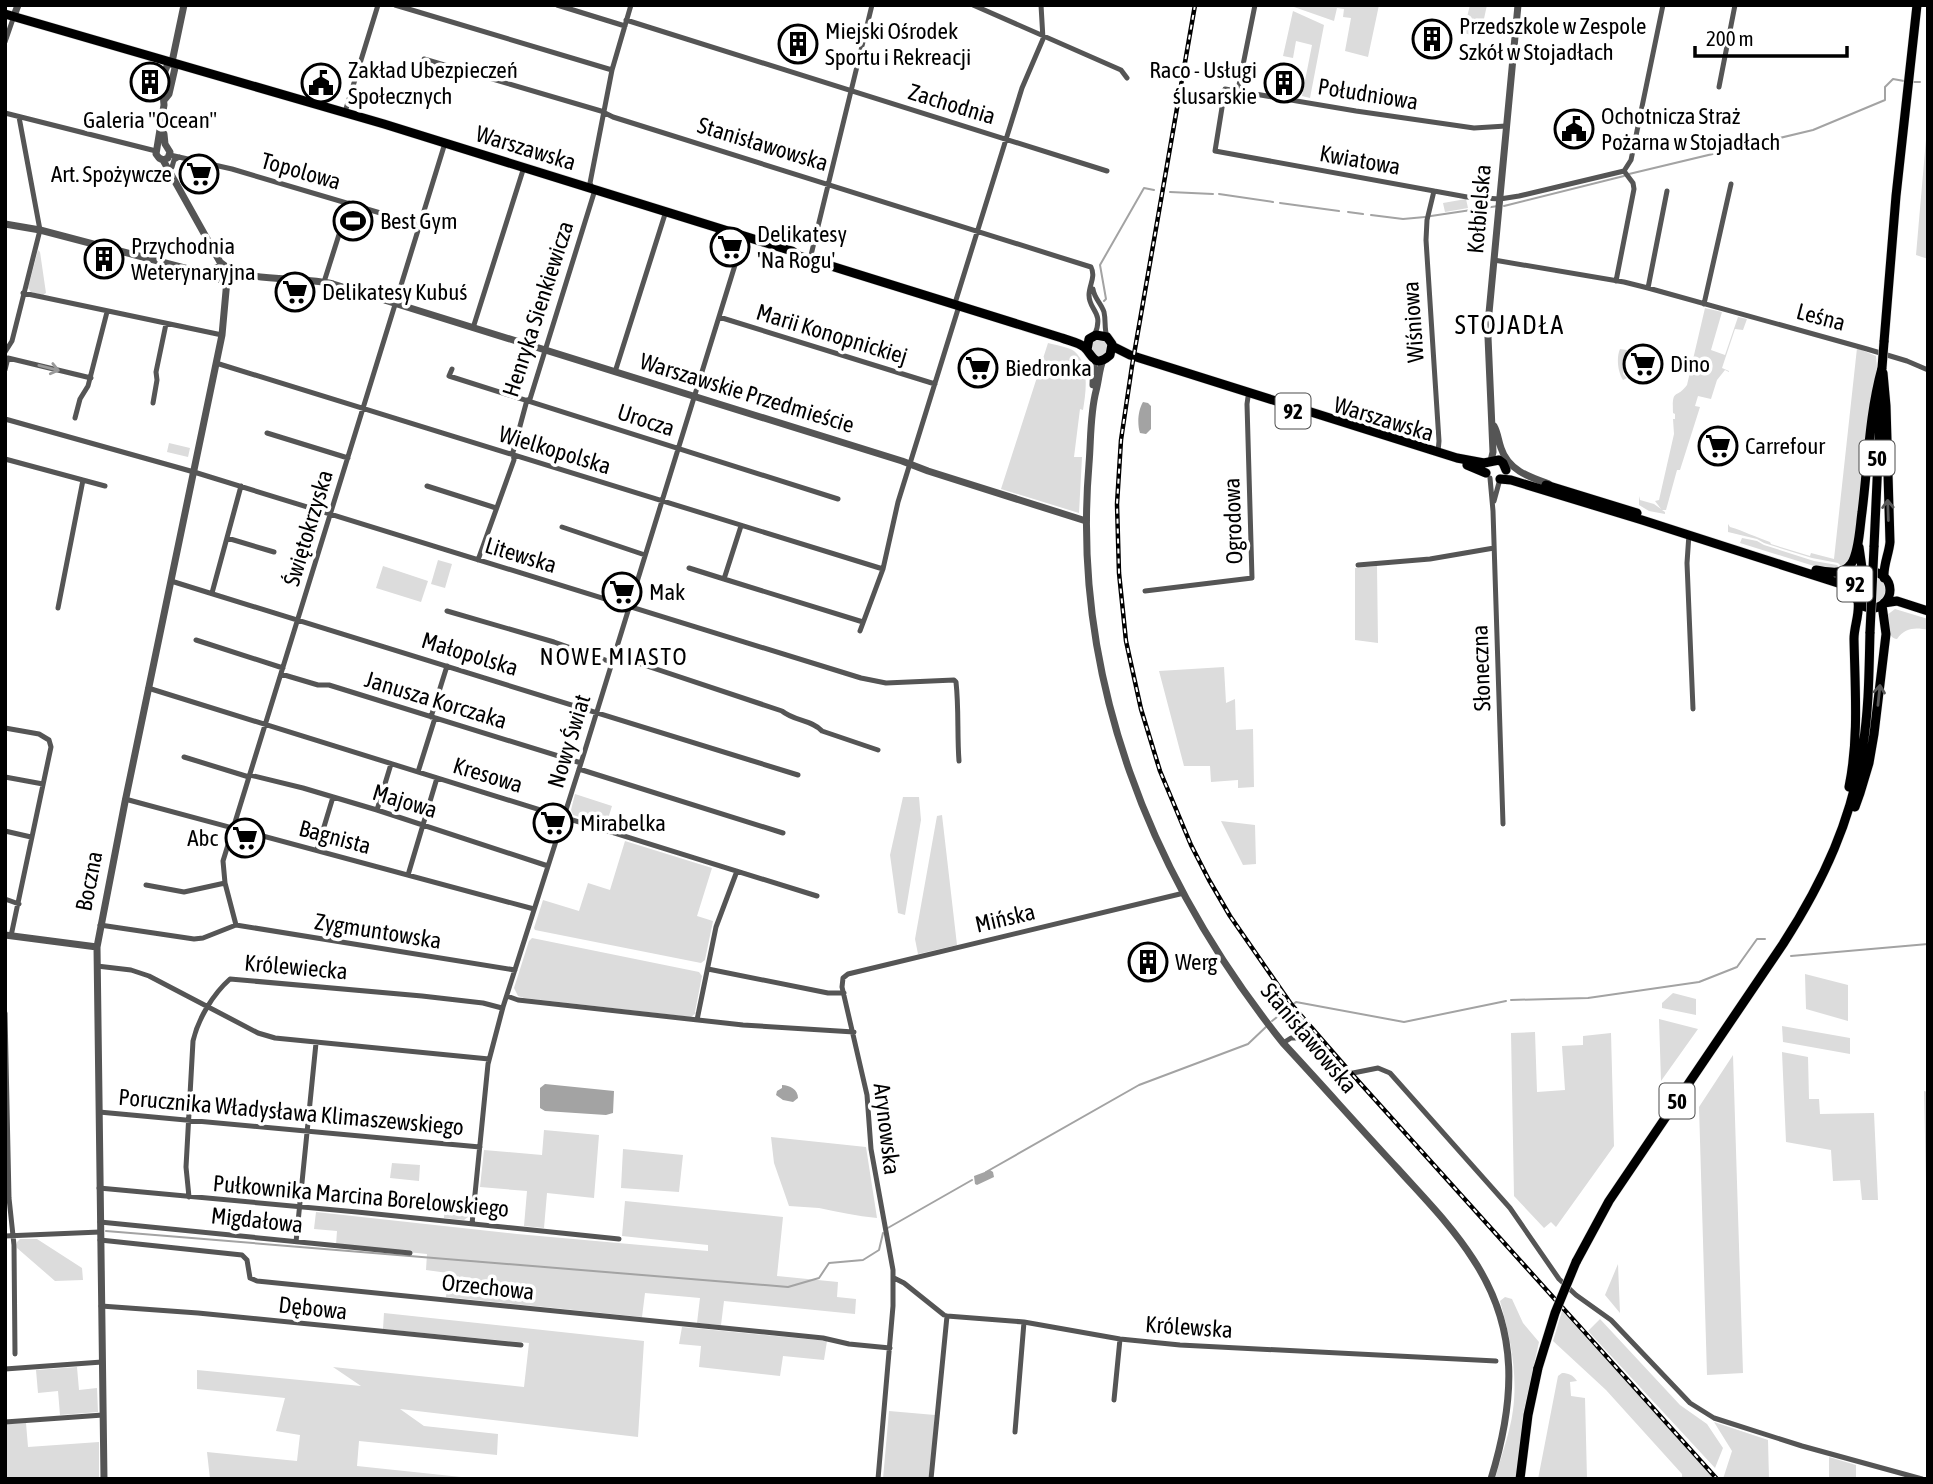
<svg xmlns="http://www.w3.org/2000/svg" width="1933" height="1484" viewBox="0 0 1933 1484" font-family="'Asap Condensed',sans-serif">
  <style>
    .green { fill: #dcdcdc }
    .water { fill: #a3a3a3 }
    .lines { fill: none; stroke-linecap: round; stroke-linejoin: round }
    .stream { stroke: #a3a3a3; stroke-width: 2 }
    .primary-casing { stroke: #dbdbdb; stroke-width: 10 }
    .minor { stroke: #555; stroke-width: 5 }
    .tertiary { stroke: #555; stroke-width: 7 }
    .primary { stroke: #000; stroke-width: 9 }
    .rail-casing { stroke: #000; stroke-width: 4.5 }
    .rail { stroke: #fff; stroke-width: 2; stroke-dasharray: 5; stroke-linecap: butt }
    .primary-bridge-casing { stroke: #dbdbdb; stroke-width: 10; stroke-linecap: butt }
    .primary-bridge { stroke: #000; stroke-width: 9 }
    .oneway { stroke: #999 }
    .oneway2 { stroke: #595959 }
    .labels { text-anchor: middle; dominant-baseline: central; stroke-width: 7; stroke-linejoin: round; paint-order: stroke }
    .shield { fill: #fff; stroke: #4c4c4c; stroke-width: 2 }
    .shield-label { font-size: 21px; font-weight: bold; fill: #000 }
    .poi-label { font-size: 23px; fill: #000; stroke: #fff; text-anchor: start }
    .street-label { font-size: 23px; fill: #000; stroke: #fff }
    .neighbourhood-label { font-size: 24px; letter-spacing: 2px; fill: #000; stroke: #fff }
    .quarter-label { font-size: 26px; letter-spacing: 2px; fill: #000; stroke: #fff }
  </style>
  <rect width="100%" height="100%" fill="#fff"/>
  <path class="green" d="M1294,5h85l-11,52 -23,-6 6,-33 -8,-1 1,-8 -7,-1 -3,13 -40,-14z
    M1470,5h17l-7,32 -17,-4z
    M1293,11l31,14 -14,73 -8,-2 10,-51 -16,-4 -3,17 -10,-2z
    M1928,116v143l-12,-4z
    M1466,199l2,9 -23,4 -2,-9z
    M38,250l2,2 6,41 -3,2 -12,-3 -3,-4z
    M1705,308l17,4 -11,38 14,5 13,-38 9,2 -4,11 -8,-1 -13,39 7,3v1l-4,-2 -8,10 -6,19 -13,-3 -3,10 5,1 -20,63h-3l-11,40h-4l3,2v2l-16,-3 -10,-6v-9l1,4 14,4 7,5 -6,-8 4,-1 15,-66 -1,-15h2v-5l-2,-1c-1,-26 3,-13 14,-28z
    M1095,338l13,3 1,11 -10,6 -8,-4v-13z
    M1048,343c7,2 20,4 26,8 16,13 12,41 9,59l-3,-1 -6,48h8l-3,56 -78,-24z
    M1857,348l19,8 1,11 -24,188 -4,8 -7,4 -4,-4 -26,-5 -48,-15 -7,-4 -29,-7v-8l2,3c14,4 25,10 40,15l1,2 39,12 1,-3 23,6z
    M1620,349l7,1 -4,24 4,4 -4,2c-5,-8 -7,-22 -3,-31z
    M169,443l21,5 -2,9 -21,-5z
    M1742,538l15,3 7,4 50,16 23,4 3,3 -10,3 -90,-28z
    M438,560l14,4 -7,24 -14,-4z
    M383,566l45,15 -7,21 -45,-14z
    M1377,566l1,77 -23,-3v-72z
    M1859 590a13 13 0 1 1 26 0a13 13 0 1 1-26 0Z
    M1895,609l33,10v11c-13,-3 -23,-2 -31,9 -10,-1 -9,-15 -10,-24z
    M1224,667l2,36 9,-4 1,31 17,-1 1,58 -16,1v-8l-27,2 -1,-16h-26l-25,-95z
    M575,794l37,12 -6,19 -33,-10 -2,-5z
    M903,797h16l2,23 -16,95 -7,-2 -8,-58z
    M942,815l15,130 -39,9 -3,-15 22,-123z
    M1221,821l34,4 1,39 -13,1z
    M625,841l87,27 -15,48 16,5 -8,39 -4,3 -166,-33 -1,-2 9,-28 36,11 9,-28 22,7z
    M532,938l167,34 3,4 -7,36 1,1 -5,4 -167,-19 -6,-2 -4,-8 15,-47z
    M1805,974l43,11v36l-42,-12z
    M1673,993l23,6v16l-34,-7v-5z
    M1659,1019l39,10 -37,52z
    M1782,1026l68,12v16l-67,-12z
    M1535,1032l2,60 28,-2 -3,-44 21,-1v-9l28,-3 3,113 -58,81 -5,-5 -7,6 -30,-32 -3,-163z
    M1782,1052l26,5 1,42h10l1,15 54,-1 4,87h-16l-2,-20 -27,1 -2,-31 -45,-8z
    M1733,1055l10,318 -36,2 -8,-268z
    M1924,1091l4,1v90h-2z
    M544,1130l55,5 -5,63 -47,-5 -3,35 -20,-2 3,-35 -47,-4 4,-37 58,5z
    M771,1137l95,10 11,71c-20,-2 -39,-6 -58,-10 -10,-1 -20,-1 -30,-2l-15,-43z
    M623,1149l60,6 -4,37 -58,-4z
    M392,1163l28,2 -1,16 -29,-3z
    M445,1200l24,3 -1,14 -4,3 -20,-2z
    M625,1201l158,16 -6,59 61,6 -1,15 19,2 -1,15 -131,-13 -3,24 -24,-2 3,-25 -55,-5 -3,24 -196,-20 2,-24 -22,-3 1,-16 -91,-9 1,-14 -23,-2 2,-17 201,22 191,17v-6l-86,-9z
    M20,1239h17l45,29 1,12 -28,1 -38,-33v-6z
    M1618,1264l2,49 -15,-18z
    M1505,1297l7,2 11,24 16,19 -16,73 -6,64h-22c6,-23 15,-46 18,-69 5,-37 -3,-74 -13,-109z
    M1562,1311l134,147 18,21h-32v-5l-76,-84 -53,-49z
    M384,1313l260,28 -6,96 -238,-28 24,17 74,8 -1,21 -138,-14 -2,25 123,13h-270l-3,-27 90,9 3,-26 -24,-4 9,-33 -88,-9v-19l164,16 -28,-19 191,20 5,-44 -146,-14z
    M1600,1319l80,86 27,19 16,24 -8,20 -127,-137z
    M682,1327l145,14 -3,19 -41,-4 -3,20 -81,-9 2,-21 -22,-2z
    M77,1367l2,23 18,-2 1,24 -38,3 -2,-24 -20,2 -2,-23z
    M1562,1373c6,0 11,2 15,8l-7,1 1,14 14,2 2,81h-49l20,-103z
    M889,1411l46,4 -5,64h-47z
    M1714,1422l54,18 1,39h-46l9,-28z
    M26,1423l2,24 71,-5v37h-94v-55z
    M1829,1457l27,8v14h-27z"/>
  <path class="water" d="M1143,402l5,1 3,3v23l-5,5 -6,-1c-3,-9 -2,-23 3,-31z
    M545,1084l69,7 -1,22 -7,2 -61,-4 -5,-3v-20z
    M782,1085c8,0 16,5 16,13l-5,4 -10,-2 -7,-5 1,-4 5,-3z
    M990,1170l3,2 1,5 -17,8 -2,-1 -1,-8z"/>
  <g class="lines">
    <path class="stream" d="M1914,82h6
      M1629,174l184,-44 72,-30v-13l8,-8 11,2
      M1170,192l43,2
      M1219,194l54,8
      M1280,203l59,8
      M1504,206l120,-30
      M1348,212l15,2
      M1371,215l32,4 22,-2
      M1431,216l67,-10
      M1104,301l2,-2 -6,-34 44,-77 10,2
      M1791,956l137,-12
      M1511,1000l77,-2 111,-16 38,-15 20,-28h8
      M1272,1021l24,-19 108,20 102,-21
      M986,1172l153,-87 109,-41 20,-19
      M886,1229l86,-49
      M106,1231l682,56 31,-9 10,-15 34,-3 16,-10 4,-17"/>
    <defs>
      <path id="primary" d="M5,14l379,110 408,127 7,5 263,82c7,3 16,4 22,9 9,8 10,22 26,8l2,-11 -5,-7 -11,-2 -7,4 -2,11
        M1884,342l12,-146 21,-191
        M1112,346l18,9 327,103 27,5 15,-3 4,3 3,7
        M1883,373l3,33 4,136c-1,12 -7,23 -6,36
        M1467,465l19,8
        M1500,479l11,1 131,40 196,63 12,4 4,7
        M1546,485l91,28
        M1859,547l4,28
        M1874,547l7,-153
        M1816,570c13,2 26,6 35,-6 8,-11 9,-39 11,-52 6,-48 7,-97 20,-144
        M1854 590a18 18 0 1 1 36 0a18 18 0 1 1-36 0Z
        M1840,578l9,2 9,-2
        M1884,603l13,-2 31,10
        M1849,787c10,-49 6,-98 5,-148 0,-13 6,-25 4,-38
        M1855,807l5,-14 9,-30 5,-29 12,-100 -4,-29
        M1576,1262l33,-61 174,-257c40,-62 70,-126 80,-199 6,-37 6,-75 7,-113
        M1520,1479l8,-64 10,-47"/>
    </defs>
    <use href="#primary" class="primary-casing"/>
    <path class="minor" d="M395,5l217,65
      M557,5l68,21
      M973,5l148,65 6,8
      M626,20l481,151
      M5,42l9,-26
      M424,59l177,52 12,6 478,150c5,10 -2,18 -2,28 0,16 15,16 6,39
      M1719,87l16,-82
      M1238,90l17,-85
      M345,112l33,-107
      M5,113l151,38
      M1506,126l-32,2 -118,-17 -131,-22 -10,62 252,46 33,2 19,-3 105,-25
      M170,155l62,14 189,56
      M172,167l2,-7 5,-3
      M1624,171l7,-11 32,-155
      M1434,191l-7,29 -1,20 13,201 -1,11
      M811,255l61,-250
      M1494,260l130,22 24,6 219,61 40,12 21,9
      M1616,281l18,-92 -1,-6 -9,-12
      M324,282l25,-79
      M1648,288l19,-97
      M1093,289c1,9 8,14 11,23 2,9 0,16 3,25
      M23,293l199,42
      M956,300l66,-212 21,-49 -2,-34
      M1704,304l27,-120
      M719,317l216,67
      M473,328l51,-161
      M5,352l7,-11 28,-111 -21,-113
      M8,358l83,20
      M216,363l667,206
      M452,369l-3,7 389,123
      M5,370l3,-12
      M615,372l51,-161
      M153,403l4,-23 -1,-8 10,-48
      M75,418l5,-19 8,-13 19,-74
      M5,419l189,53 667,206 25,5 68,-3 2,2c3,27 1,53 3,79
      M267,433l81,25
      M5,459l100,27
      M1490,478l3,33 10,313
      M427,486l69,22
      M1494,501l6,-22
      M741,526l-17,53 139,43
      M562,527l83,28
      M1689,534l-2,29 6,146
      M227,538l47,14
      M478,560l36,-100 -1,-8 14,-52 3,-1 64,-206 -4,-10 22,-113 19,-65
      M1358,565l72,-6 64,-11
      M689,568l35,11
      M171,581l627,194
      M1145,591l107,-13 -5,-174 1,-7
      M212,593l29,-107
      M58,608l25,-128
      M447,611l107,31 57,20
      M860,631l23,-62 15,-67 61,-196
      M196,640l87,28
      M614,655l168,56c12,10 30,9 40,20l56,19
      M281,674l37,11h11l252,78
      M148,688l669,208
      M431,717l16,-51
      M5,728l34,6 10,6 2,7 -40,189
      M184,757l65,20
      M579,769l204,64
      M418,772l17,-54
      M250,775l53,13 74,22 171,56
      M5,777l38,7
      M125,799l409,110
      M377,810l14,-46
      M5,831l26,6
      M317,850l16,-53
      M408,875l29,-97
      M146,885l38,7 41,-9
      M5,899l14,5
      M100,925l94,14 9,-1 33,-13
      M236,925l-11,-42 -2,-22 222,-718
      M236,925l279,45
      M97,966l34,4 18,6 109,57 17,5 214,21
      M708,969l120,24h16
      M507,996l11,4 225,25 111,7
      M5,1013l4,185 5,47 1,109
      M697,1020l19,-93 21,-56
      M1283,1043l8,-5h11l29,35 7,3 40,-8 12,5 120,135 49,71 17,16 35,25 79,83 24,15 88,28 120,33
      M99,1112l381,35
      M99,1188l258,24 262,27
      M189,1197l-3,-30 7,-126c5,-22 20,-47 37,-62l192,17 61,7 19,5
      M100,1222l310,31
      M472,1224l16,-160 15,-57 78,-244 163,-527
      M5,1236l95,-4
      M100,1240l142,15 5,5 3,18 7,3 447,45 119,12 26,6 41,4
      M296,1242l20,-199
      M894,1278l10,5 40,32 3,1 77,6 96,17 60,6 316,16
      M101,1306l97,7 323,32
      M5,1369l97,-7
      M1114,1400l6,-61
      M5,1422l98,-7
      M1015,1432l9,-110
      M878,1479l15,-173v-36l-22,-121 -4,-54 -25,-108 1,-9 5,-4 336,-81
      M931,1479l16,-163"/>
    <path class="tertiary" d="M14,16l4,-11
      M172,62l-5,4 -2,5 -2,22 1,12 -8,49 3,4 4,2 57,102c25,23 80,13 113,22l569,177 26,10 158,50
      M172,62l12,-57
      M165,99l4,-5 6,-26 -3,-6
      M163,160l5,-2 2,-6 -5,-8 -1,-10
      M5,224l35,6 175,46
      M223,265l-7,3 -1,8 7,5 7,-4
      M1103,360c-4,10 -4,20 -7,31 -6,23 -5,49 -7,73 -18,214 62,414 194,579 39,42 76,84 115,126 26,29 54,57 75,90 47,71 42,142 18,220
      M1093,385l1,-26
      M1494,426c4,7 4,14 7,22 7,22 28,29 48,36
      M1491,461l2,-9 -5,-115 1,-24 29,-308
      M5,935l92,12
      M104,1479l-7,-532 28,-145 97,-467 5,-55"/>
    <use href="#primary" class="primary"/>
    <defs>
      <path id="rail" d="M1195,5l-63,361 -11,74 -4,64 2,69 7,68 15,68 19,62 31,74 18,35 21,36 61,88 60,69 366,406"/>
    </defs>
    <use href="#rail" class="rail-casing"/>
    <use href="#rail" class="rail"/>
    <defs>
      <path id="primary-bridge" d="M1882,368l2,-26
        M1870,632l4,-85
        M1538,1368l17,-55 21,-51"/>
    </defs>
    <use href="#primary-bridge" class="primary-bridge-casing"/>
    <use href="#primary-bridge" class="primary-bridge"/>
  </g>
  <defs><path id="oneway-shaft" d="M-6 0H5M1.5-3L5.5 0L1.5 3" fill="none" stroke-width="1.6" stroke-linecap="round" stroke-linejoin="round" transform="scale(1.75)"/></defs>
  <use class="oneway" href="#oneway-shaft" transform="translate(49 368) rotate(14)"/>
  <g class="oneway2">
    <use href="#oneway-shaft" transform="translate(1888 510) rotate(-92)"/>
    <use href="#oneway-shaft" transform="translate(1879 695) rotate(-84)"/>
  </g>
  <defs>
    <symbol id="building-ring" viewBox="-11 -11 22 22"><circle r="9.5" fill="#fff" stroke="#000" stroke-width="1.5"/><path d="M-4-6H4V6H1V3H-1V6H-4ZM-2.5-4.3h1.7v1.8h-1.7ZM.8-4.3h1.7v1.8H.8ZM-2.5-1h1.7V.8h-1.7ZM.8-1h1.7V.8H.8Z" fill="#000"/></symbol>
    <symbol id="civic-ring" viewBox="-11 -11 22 22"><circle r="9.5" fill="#fff" stroke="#000" stroke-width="1.5"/><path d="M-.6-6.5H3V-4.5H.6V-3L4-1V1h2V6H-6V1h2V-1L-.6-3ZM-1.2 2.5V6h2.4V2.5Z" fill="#000"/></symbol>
    <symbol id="supermarket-ring" viewBox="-11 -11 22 22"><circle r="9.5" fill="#fff" stroke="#000" stroke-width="1.5"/><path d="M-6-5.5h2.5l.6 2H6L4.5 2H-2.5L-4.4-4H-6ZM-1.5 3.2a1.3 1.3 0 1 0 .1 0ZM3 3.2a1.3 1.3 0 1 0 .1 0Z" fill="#000"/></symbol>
    <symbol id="stadium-ring" viewBox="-11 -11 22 22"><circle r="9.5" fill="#fff" stroke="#000" stroke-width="1.5"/><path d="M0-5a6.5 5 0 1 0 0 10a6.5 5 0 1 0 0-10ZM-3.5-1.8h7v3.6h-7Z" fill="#000"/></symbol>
  </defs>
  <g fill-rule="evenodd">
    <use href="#building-ring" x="1410" y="17" width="44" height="44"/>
    <use href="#building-ring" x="776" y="22" width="44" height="44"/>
    <use href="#building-ring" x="128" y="60" width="44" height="44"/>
    <use href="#civic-ring" x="299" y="61" width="44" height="44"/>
    <use href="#building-ring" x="1262" y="61" width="44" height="44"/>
    <use href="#civic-ring" x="1552" y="107" width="44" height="44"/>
    <use href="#supermarket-ring" x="177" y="152" width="44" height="44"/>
    <use href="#stadium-ring" x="331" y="199" width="44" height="44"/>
    <use href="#supermarket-ring" x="708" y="225" width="44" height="44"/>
    <use href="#building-ring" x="82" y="237" width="44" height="44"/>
    <use href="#supermarket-ring" x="273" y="270" width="44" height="44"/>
    <use href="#supermarket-ring" x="1621" y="342" width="44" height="44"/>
    <use href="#supermarket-ring" x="956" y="346" width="44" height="44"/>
    <use href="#supermarket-ring" x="1696" y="424" width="44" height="44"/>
    <use href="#supermarket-ring" x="600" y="570" width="44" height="44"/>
    <use href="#supermarket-ring" x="531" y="801" width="44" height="44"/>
    <use href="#supermarket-ring" x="223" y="816" width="44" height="44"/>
    <use href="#building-ring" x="1126" y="940" width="44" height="44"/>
  </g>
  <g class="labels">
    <g class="shield">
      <rect x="1275.5" y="393.5" width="35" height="35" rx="5"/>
      <rect x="1859.5" y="440.5" width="35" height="35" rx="5"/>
      <rect x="1837.5" y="566.5" width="35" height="35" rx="5"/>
      <rect x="1659.5" y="1083.5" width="35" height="35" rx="5"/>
    </g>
    <g class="shield-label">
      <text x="1293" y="411">92</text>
      <text x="1877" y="458">50</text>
      <text x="1855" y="584">92</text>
      <text x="1677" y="1101">50</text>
    </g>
    <g class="poi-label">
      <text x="1459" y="26">Przedszkole w Zespole<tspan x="1459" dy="26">Szkół w Stojadłach</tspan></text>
      <text x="825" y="31">Miejski Ośrodek<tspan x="825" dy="26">Sportu i Rekreacji</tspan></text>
      <text x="348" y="70">Zakład Ubezpieczeń<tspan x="348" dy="26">Społecznych</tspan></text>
      <text x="1257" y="70" text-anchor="end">Raco - Usługi<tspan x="1257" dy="26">ślusarskie</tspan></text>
      <text x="1601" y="116">Ochotnicza Straż<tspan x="1601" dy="26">Pożarna w Stojadłach</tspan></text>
      <text x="150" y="120" text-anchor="middle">Galeria "Ocean"</text>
      <text x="172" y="174" text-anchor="end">Art. Spożywcze</text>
      <text x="380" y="221">Best Gym</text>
      <text x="757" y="234">Delikatesy<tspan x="757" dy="26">'Na Rogu'</tspan></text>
      <text x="131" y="246">Przychodnia<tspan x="131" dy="26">Weterynaryjna</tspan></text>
      <text x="322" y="292">Delikatesy Kubuś</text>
      <text x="1670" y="364">Dino</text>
      <text x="1005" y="368">Biedronka</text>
      <text x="1745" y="446">Carrefour</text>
      <text x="649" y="592">Mak</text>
      <text x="580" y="823">Mirabelka</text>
      <text x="218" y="838" text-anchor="end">Abc</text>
      <text x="1175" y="962">Werg</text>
    </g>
    <g class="street-label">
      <text transform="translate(1368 94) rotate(9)">Południowa</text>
      <text transform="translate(952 104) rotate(17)">Zachodnia</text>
      <text transform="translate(763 144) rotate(17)">Stanisławowska</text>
      <text transform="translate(526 148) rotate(17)">Warszawska</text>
      <text transform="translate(1360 160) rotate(10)">Kwiatowa</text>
      <text transform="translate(301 171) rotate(16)">Topolowa</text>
      <text transform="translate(1479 209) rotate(-85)">Kołbielska</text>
      <text transform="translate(538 309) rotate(-72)">Henryka Sienkiewicza</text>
      <text transform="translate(1821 317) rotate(15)">Leśna</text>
      <text transform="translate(1413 322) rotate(-94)">Wiśniowa</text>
      <text transform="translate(832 334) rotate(17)">Marii Konopnickiej</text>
      <text transform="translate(747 393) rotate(17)">Warszawskie Przedmieście</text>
      <text transform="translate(1384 419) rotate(17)">Warszawska</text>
      <text transform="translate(646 420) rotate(18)">Urocza</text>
      <text transform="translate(555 450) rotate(17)">Wielkopolska</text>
      <text transform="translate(1233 521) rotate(-92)">Ogrodowa</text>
      <text transform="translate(308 528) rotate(-73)">Świętokrzyska</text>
      <text transform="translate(521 555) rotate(17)">Litewska</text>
      <text transform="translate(470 654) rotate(17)">Małopolska</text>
      <text transform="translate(1481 668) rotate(-92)">Słoneczna</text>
      <text transform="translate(436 700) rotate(17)">Janusza Korczaka</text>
      <text transform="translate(569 741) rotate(-73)">Nowy Świat</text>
      <text transform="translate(488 775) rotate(17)">Kresowa</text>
      <text transform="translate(405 801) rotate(17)">Majowa</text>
      <text transform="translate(335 837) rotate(15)">Bagnista</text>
      <text transform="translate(89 881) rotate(-79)">Boczna</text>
      <text transform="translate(1005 918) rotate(-13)">Mińska</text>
      <text transform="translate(378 931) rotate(9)">Zygmuntowska</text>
      <text transform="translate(296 967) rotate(5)">Królewiecka</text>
      <text transform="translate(1309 1038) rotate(50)">Stanisławowska</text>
      <text transform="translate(291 1112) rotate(5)">Porucznika Władysława Klimaszewskiego</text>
      <text transform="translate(887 1129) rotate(83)">Arynowska</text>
      <text transform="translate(361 1196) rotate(5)">Pułkownika Marcina Borelowskiego</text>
      <text transform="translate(257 1220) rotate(6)">Migdałowa</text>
      <text transform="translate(488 1287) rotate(6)">Orzechowa</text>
      <text transform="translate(313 1308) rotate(6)">Dębowa</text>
      <text transform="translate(1189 1327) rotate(4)">Królewska</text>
    </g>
    <g class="neighbourhood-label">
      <text x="614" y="656">NOWE MIASTO</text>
    </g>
    <g class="quarter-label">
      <text x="1510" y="325">STOJADŁA</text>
    </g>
  </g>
  <rect width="1933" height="1484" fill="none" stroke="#000000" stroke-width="14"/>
  <path d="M1695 46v10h152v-10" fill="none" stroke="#000000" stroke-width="3.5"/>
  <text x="1706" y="46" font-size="21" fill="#000000" stroke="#ffffff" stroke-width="5" paint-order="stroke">200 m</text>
</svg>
